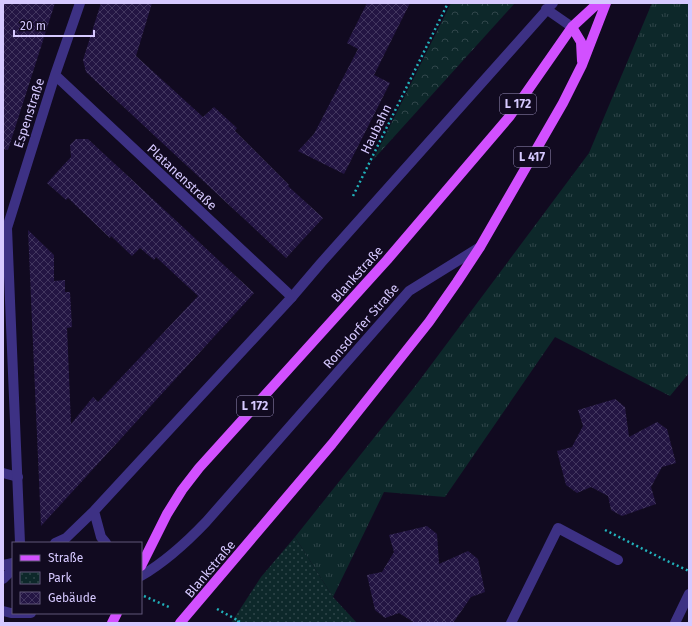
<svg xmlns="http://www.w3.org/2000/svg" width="692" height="626" viewBox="0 0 692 626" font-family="'Fira Sans',sans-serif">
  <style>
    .grass { fill: url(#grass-tufts) }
    .forest { fill: url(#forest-crowns) }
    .park { fill: url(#park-dots) }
    .building { fill: url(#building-cross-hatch) }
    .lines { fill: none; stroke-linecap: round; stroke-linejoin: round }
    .path { stroke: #21b2bb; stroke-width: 2.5; stroke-dasharray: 2 3; stroke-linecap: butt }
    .service { stroke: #3d3184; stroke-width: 10 }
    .minor { stroke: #3d3184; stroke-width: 10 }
    .tertiary { stroke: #3d3184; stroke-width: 10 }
    .primary { stroke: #d250ff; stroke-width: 10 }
    .labels { text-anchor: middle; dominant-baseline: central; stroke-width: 3; stroke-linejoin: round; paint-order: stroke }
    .shield { fill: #110a20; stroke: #9b90bc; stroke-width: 1 }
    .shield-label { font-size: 12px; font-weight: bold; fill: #d6c9ff }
    .street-label { font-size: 13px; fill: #d6c9ff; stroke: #110a20 }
  </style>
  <defs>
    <pattern id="grass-tufts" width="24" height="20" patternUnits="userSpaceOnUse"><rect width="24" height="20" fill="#0d282a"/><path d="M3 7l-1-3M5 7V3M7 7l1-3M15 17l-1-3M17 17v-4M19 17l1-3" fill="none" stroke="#30464a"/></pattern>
    <pattern id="forest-crowns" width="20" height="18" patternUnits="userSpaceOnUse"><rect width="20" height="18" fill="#0d282a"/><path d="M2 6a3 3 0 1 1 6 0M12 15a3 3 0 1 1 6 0" fill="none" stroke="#30464a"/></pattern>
    <pattern id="park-dots" width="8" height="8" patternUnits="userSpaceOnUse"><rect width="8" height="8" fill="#0d282a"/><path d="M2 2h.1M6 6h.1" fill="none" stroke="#30464a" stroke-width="1.8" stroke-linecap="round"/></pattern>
    <pattern id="building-cross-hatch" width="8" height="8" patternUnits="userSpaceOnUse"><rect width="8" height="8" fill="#231543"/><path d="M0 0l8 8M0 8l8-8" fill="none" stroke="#42365f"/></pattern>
  </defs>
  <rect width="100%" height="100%" fill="#110a20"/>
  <path class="grass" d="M652,3h37v370l-19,23 -115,-59 -110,160 -61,-5 -51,105 -38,-60 121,-152 173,-232z"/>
  <path class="forest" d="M451,3h64l-142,157z"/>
  <path class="park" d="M295,537l38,60 24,26h-126l30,-46z"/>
  <path class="building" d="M3,3h52l-47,147 -5,-1z
    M101,3h51l-16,53 67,61 11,-10 23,21 -2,3 54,54 -1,1 35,32 -37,40 -200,-186 -3,-12z
    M367,3h43l-36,72 16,8 -46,91 -46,-23 16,-17 44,-85 -11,-6z
    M76,139h12l166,154 -213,233 -13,-296 26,25v26l11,-1v12h5l2,35 -5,1 4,96 22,-27 5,5 100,-106 -42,-39 -2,3 -14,-12 -8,8 -21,-20 -1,2 -42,-40 -2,2 -19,-17 24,-26 -1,-12z
    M615,399l10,8 4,30 28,-15 10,7 9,34 -14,4 -11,20 5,17 -34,12 -11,-6 -3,-14 -17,-9 -14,6 -11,-8 -9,-34 15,-4 11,-21 -5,-16z
    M427,526l10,8 2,30 29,-13 10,8 7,33 -14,5 -18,26h-38l-16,-10 -14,5 -10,-8 -8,-35 15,-3 12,-20 -5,-17z"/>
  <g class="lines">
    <path class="path" d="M353,196l95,-193
      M605,530l60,30 24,11
      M144,596l25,11
      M217,609l22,12 -2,2"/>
    <path class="service" d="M3,473l15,4
      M511,623l47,-95 60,32"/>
    <path class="minor" d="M55,75l237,222
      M20,543l-13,-315 48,-153 25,-72
      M675,623l14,-29"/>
    <path class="tertiary" d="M546,9l26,18
      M94,511l7,26 5,6
      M55,543l11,-5 28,-27 198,-214 29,-34 232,-260
      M3,565l10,-2
      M141,576c24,-14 45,-33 65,-54l203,-231 71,-44
      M3,579l10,-10
      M3,611l8,2h20"/>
    <path class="primary" d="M572,27l9,15 1,19
      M141,566l26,-52 15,-24 17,-22 188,-208 123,-144 62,-89 26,-24
      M112,623l5,-10
      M180,623l152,-179 97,-122 28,-40 23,-35 83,-144 19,-38 24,-62"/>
  </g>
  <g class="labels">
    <g class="shield">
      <rect x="500" y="94" width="36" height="20" rx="3"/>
      <rect x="514" y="147" width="36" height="20" rx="3"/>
      <rect x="237" y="396" width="36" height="20" rx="3"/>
    </g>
    <g class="shield-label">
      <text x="518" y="104">L 172</text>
      <text x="532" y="157">L 417</text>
      <text x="255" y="406">L 172</text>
    </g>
    <g class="street-label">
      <text transform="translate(29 113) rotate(-72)">Espenstraße</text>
      <text transform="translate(376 129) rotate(-64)">Haubahn</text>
      <text transform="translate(182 177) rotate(43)">Platanenstraße</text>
      <text transform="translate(357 274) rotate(-48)">Blankstraße</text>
      <text transform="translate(361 326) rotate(-49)">Ronsdorfer Straße</text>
      <text transform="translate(210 569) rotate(-50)">Blankstraße</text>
    </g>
  </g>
  <rect width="692" height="626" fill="none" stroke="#d6c9ff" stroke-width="8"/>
  <rect x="12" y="542" width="130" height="72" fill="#110a20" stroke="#605679"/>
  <rect x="20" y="555" width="20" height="6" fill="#d250ff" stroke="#605679"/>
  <text x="48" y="562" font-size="12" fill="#d6c9ff">Straße</text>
  <rect x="20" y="572" width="20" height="12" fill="url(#park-dots)" stroke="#605679"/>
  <text x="48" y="582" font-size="12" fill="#d6c9ff">Park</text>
  <rect x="20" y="592" width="20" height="12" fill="url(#building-cross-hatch)" stroke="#605679"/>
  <text x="48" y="602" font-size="12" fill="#d6c9ff">Gebäude</text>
  <path d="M14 30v6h80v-6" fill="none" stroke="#d6c9ff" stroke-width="2"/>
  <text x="20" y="30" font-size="12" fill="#d6c9ff" stroke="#110a20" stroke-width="3" paint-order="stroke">20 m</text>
</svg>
